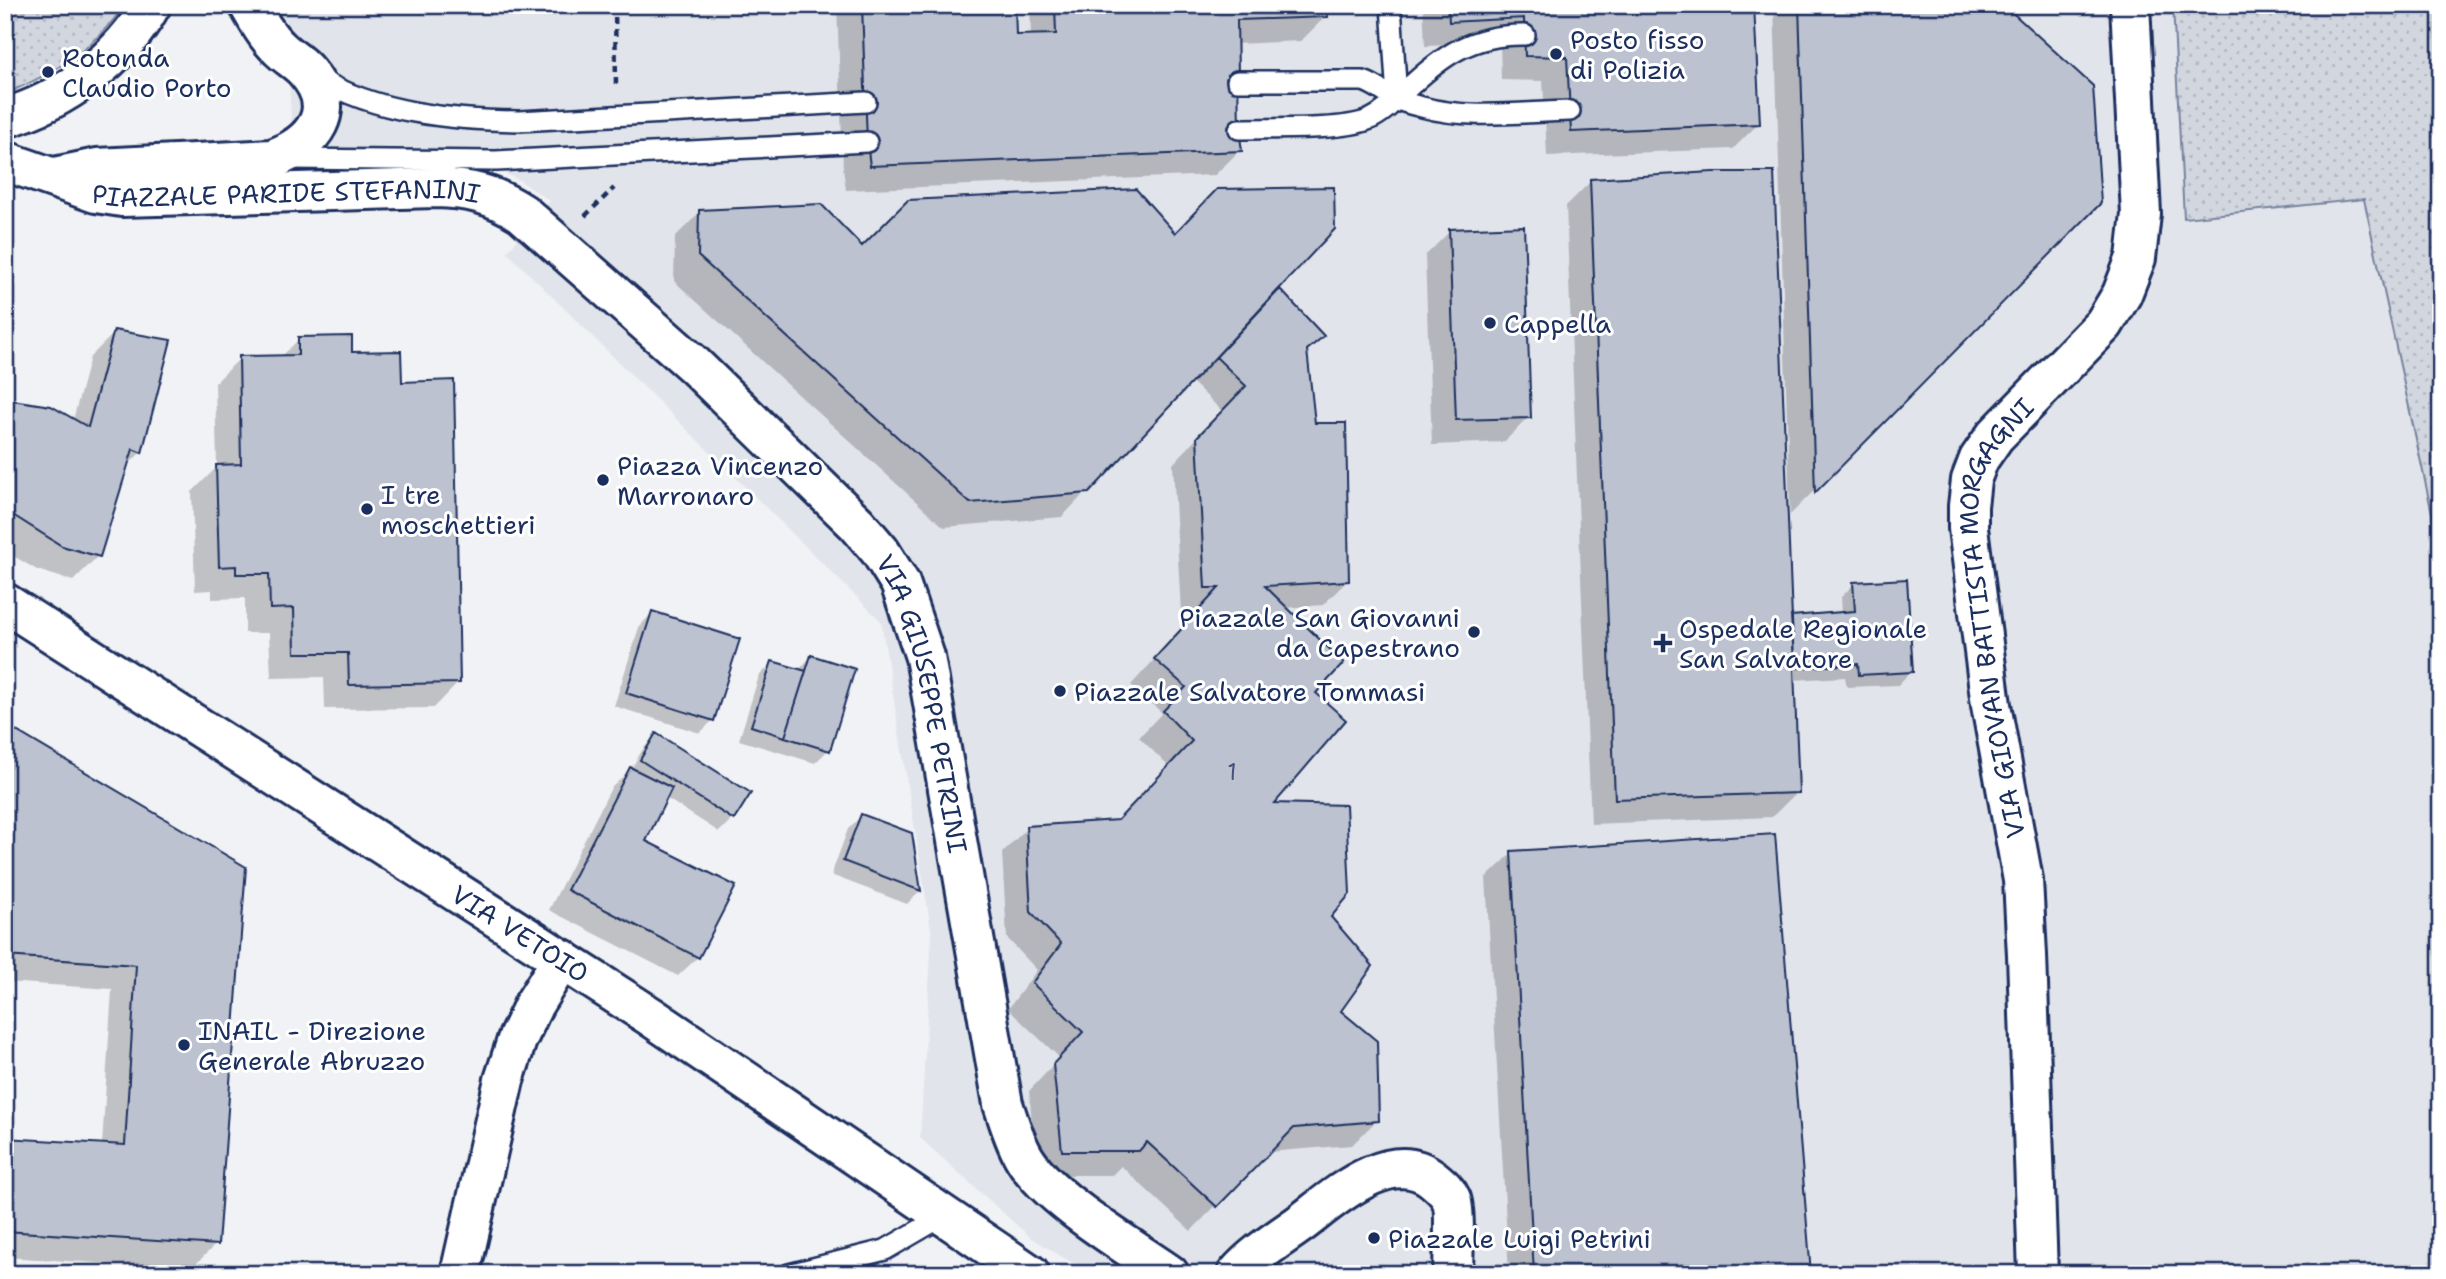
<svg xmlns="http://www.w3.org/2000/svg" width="2446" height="1279" viewBox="0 0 2446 1279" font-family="'Shantell Sans',sans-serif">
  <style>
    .built { fill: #e1e4ea }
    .grass { fill: url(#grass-dots); stroke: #76829e; stroke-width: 2 }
    .shadow { fill: #0003 }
    .building { fill: #bcc2d0; stroke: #1b2f5e; stroke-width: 2 }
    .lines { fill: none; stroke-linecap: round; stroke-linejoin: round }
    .service-casing { stroke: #1b2f5e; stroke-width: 24 }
    .minor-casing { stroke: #1b2f5e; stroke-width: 44 }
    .tertiary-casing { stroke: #1b2f5e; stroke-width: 44 }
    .path { stroke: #1b2f5e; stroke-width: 4.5; stroke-dasharray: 7 5; stroke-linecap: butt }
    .service { stroke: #fff; stroke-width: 19 }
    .minor { stroke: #fff; stroke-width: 38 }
    .tertiary { stroke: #fff; stroke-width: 38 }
    .poi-dot { fill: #1b2f5e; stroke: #fff; stroke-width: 2.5 }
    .labels { text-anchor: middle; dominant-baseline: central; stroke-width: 6; stroke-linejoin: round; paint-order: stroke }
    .number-label { font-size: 23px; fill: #43547a }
    .poi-label { font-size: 26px; fill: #1b2f5e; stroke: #fff; text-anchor: start }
    .street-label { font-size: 26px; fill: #1b2f5e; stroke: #fff }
  </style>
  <defs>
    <pattern id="grass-dots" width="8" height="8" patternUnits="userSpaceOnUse" patternTransform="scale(1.75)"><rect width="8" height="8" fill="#d2d6df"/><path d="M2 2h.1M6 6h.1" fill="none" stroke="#b4b8c2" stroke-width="1.8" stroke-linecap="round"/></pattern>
  </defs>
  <rect width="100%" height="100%" fill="#f1f2f5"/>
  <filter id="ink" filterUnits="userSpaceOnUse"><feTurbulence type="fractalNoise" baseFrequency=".0143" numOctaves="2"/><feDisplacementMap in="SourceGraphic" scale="14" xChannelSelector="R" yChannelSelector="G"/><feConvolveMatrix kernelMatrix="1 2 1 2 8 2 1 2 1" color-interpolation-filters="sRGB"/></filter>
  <g filter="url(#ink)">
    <path class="built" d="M228,5h2150l63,210v1059h-1351l-60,-37 -110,-99 12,-203 -51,-314 -374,-369 43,-51 -31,-21 -22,-10 -21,-2 -182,7 -5,-94 -39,-36z"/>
    <path class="grass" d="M5,5h120c-33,46 -69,67 -120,89z
      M2173,5h268v550l-77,-356 -180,19z"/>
    <path class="shadow" d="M837,5h176l1,32 17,-1 -1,-31h296v11l-25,25 -66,3 5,106 -25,25 -369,15 -3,-22z
      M1423,5h329l6,119 -25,25 -186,7 -4,-75 -42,-1 -1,-37 -75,3z
      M1774,5h228l97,198 -309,312z
      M1591,181l199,436 52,-3 -1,-17 13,-13 57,87 -13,14 -51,2 -2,-10 -52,3 4,112 -25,25 -181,7 -25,-618z
      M700,212l162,36 312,-13 103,53 44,48 -15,15 7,73 35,156 -25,25 -38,3 29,85 -43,112 58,112 9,94 39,109 -25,25 -84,7 -77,79 -70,-65 -9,9h-75l-8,-84 31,-33 -52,-49 29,-39 -30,-32 -5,-85 25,-25 90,-6 52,-55 -30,-30 23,-24 -31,-28 66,-72h-16l-8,-149 49,-53 -31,-30 -129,136 -118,10 -270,-246 1,-44z
      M1450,231l79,186 -25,25 -72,3 -7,-189z
      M115,332l26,120 -15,15 -28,89 -25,25 -36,-11 -32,-19v-151l45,7 23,13 17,-63z
      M299,339l51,15 50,30 59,298 -25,26 -109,1 -1,-32 -53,1 -2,-45h-24v-35l-33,1v-9l-17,1 -3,-99 25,-25 -2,-84 25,-25 41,-1z
      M652,613l61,107 -13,13 -86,-27 25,-79z
      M811,657l17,93 -13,13 -76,-23 20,-64 13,-13 25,8z
      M5,730l239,138 -28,376 -25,25 -186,-12v-118l97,6 10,-156 -107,-7z
      M656,735l76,84 -13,13 -53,-34 -23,44 55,115 -20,19 -129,-66 62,-122 20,-19 12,-20z
      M861,816l49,18 10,57 -13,13 -76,-29 17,-46z
      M1512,853l298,421h-301l-23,-396z"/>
    <path class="building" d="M862,5h153l1,30 40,-1 -1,-29h272l1,12 -91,3 2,109 3,22 -372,15 -3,-24z
      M1448,5h306l6,119 -189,8 -4,-75 -42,-1 -1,-38 -75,4z
      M1799,5h205l89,81 8,117 -286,290z
      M1713,172h61l25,621 -184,6 -25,-620z
      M1334,187l1,42 -246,264 -119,10 -272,-247 1,-46 122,-6 41,42 46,-46 228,-11 39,44 42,-44z
      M1524,226l7,192 -75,2 -7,-191z
      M1280,289l44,47 -17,14 8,73h31l3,158 -84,5 79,77 -28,30 30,27 -71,83 71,2 4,89 -19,23 42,49 -32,45 36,30 2,80 -85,7 -77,79 -70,-65 -8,9h-77l-9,-87 30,-32 -51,-49 29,-39 -30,-32 -5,-86 92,-6 74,-79 -29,-30 23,-24 -32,-28 65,-71h-14l-8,-151 49,-51 -30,-29z
      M114,330l57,10 -29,113 -9,-4 -33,108 -38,-11 -57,-36v-111l46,7 37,21z
      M352,336v16l49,-1 1,31 52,-2 6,303 -111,2 -1,-32h-53l-1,-45 -24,1 -1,-35h-33v-8l-17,1 -3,-102 25,-1 -2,-108 59,-1v-18z
      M1907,579l6,93 -54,3 -1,-11 -63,4 -4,-52 64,-5 -2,-29z
      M652,611l88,28 -26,82 -88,-28z
      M811,655l44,14 -25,82 -45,-14z
      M772,661l34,10 -21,66 -34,-11z
      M5,728l13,4 228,135 -28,378 -213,-14v-93l120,7 11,-180 -131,-9z
      M656,733l95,60 -17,27 -94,-60z
      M630,767l42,21 -26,53 90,45 -37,72 -132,-68z
      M861,814l51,19 9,58 -78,-30z
      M1775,834l36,440h-277l-23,-423z"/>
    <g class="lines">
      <defs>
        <path id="service" d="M1391,5l6,94
          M318,78c58,35 134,42 201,43l347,-19
          M1237,81h126c13,4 21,12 33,18 8,4 18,6 26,8 47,13 100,5 148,4
          M1239,129c32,-1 102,2 129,-9 15,-6 27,-19 38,-30 37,-35 66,-56 119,-55
          M287,159l209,2 371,-19
          M789,1274l96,-24 60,-35"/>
        <g id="minor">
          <path id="s1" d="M5,161l91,32 26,4 313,-9c36,1 57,6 87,25l172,152 163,159 23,27 20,32 25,74 78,447c6,18 12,39 22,55 25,41 104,87 144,115"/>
          <path d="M54,177l43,-9 175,-9c41,-15 70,-49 33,-89 -7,-8 -17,-13 -25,-21 -13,-12 -22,-28 -31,-44"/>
          <path d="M460,1274l44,-194 13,-40 17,-36 28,-45"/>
          <path d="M1237,1274c17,-20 42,-35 64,-51 32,-24 90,-78 132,-44 7,6 14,11 18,20 5,10 2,60 2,75"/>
          <path id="s2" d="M2038,1274l-11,-319 -4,-75 -32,-175 -23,-177v-22l3,-26 8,-21 16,-23 109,-112 18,-30 14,-36 5,-44 -11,-209"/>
        </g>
        <g id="tertiary">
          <path d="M5,118c59,-17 116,-59 146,-113"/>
          <path id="s3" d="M5,603l645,413 380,258"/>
        </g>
      </defs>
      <use href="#service" class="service-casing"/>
      <use href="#minor" class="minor-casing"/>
      <use href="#tertiary" class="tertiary-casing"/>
      <path class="path" d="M615,5l1,81
        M585,216l29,-28"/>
      <use href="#service" class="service"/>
      <use href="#minor" class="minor"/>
      <use href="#tertiary" class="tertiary"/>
    </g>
  </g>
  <g class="poi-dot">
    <circle cx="1556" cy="54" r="7"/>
    <circle cx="48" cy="72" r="7"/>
    <circle cx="1490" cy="323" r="7"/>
    <circle cx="603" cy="480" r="7"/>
    <circle cx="367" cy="509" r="7"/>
    <circle cx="1474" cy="632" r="7"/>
    <path d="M1659.5 632.5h7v7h7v7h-7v7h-7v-7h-7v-7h7z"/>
    <circle cx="1060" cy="691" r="7"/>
    <circle cx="184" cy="1045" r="7"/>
    <circle cx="1374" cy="1238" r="7"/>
  </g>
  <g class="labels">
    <g class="number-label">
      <text x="1232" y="772">1</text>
    </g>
    <g class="poi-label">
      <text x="1570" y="39">Posto fisso<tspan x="1570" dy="30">di Polizia</tspan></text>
      <text x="62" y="57">Rotonda<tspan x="62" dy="30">Claudio Porto</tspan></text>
      <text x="1504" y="323">Cappella</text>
      <text x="617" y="465">Piazza Vincenzo<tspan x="617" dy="30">Marronaro</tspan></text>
      <text x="381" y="494">I tre<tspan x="381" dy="30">moschettieri</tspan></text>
      <text x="1460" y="617" text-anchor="end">Piazzale San Giovanni<tspan x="1460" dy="30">da Capestrano</tspan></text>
      <text x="1679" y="628">Ospedale Regionale<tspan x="1679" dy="30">San Salvatore</tspan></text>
      <text x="1074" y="691">Piazzale Salvatore Tommasi</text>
      <text x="198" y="1030">INAIL - Direzione<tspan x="198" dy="30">Generale Abruzzo</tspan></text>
      <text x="1388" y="1238">Piazzale Luigi Petrini</text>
    </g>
    <g class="street-label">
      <text stroke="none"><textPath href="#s1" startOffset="287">PIAZZALE PARIDE STEFANINI</textPath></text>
      <text stroke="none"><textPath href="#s2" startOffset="667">VIA GIOVAN BATTISTA MORGAGNI</textPath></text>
      <text stroke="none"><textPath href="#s1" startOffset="1181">VIA GIUSEPPE PETRINI</textPath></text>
      <text stroke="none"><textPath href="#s3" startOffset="612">VIA VETOIO</textPath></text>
    </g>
  </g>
  <rect width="2446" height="1279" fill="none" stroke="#fff" stroke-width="28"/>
  <rect x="14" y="14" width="2418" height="1251" fill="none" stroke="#1b2f5e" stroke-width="2.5" filter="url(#ink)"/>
</svg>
